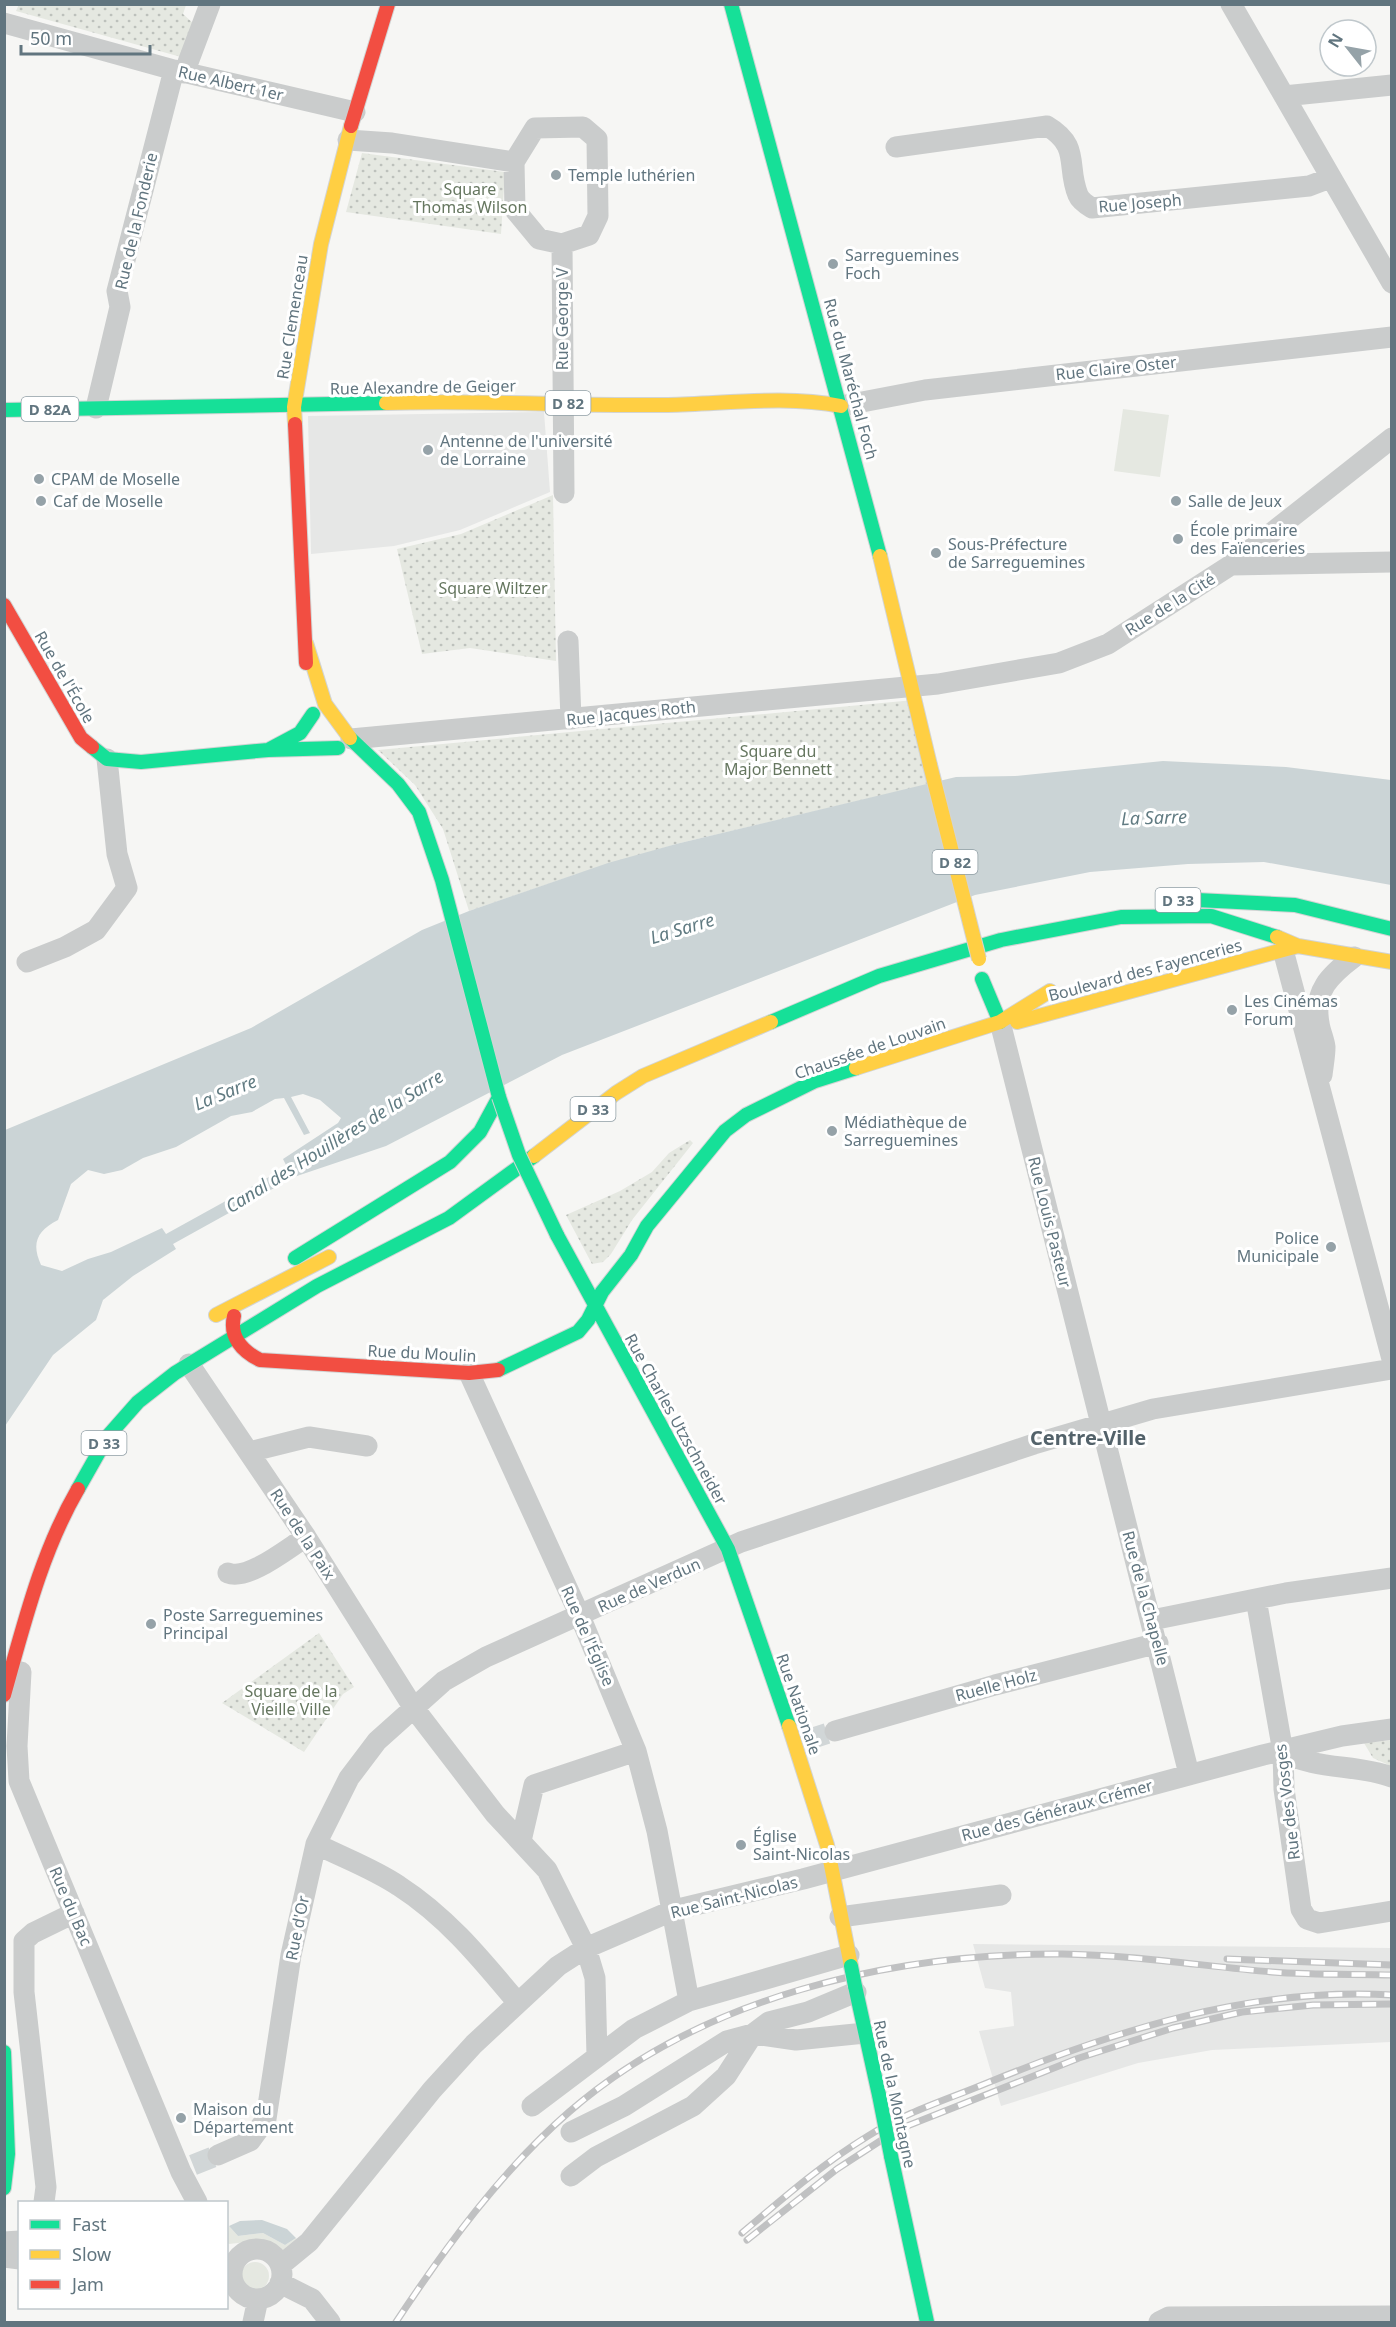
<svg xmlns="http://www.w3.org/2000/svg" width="1396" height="2327" viewBox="0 0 1396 2327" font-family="'Noto Sans',sans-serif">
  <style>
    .built { fill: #e6e7e6 }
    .grass { fill: #e5e8e1 }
    .park { fill: url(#park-dots) }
    .water { fill: #cbd4d6; fill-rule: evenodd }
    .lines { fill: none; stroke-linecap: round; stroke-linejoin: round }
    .street-tunnel { stroke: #d1d6d7; stroke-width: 21; stroke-dasharray: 21 10; stroke-linecap: butt }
    .fast-casing { stroke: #d2d4d4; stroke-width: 16 }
    .slow-casing { stroke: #d2d4d4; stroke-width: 16 }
    .jam-casing { stroke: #d2d4d4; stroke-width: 16 }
    .street { stroke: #cacccc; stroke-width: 21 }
    .fast { stroke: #16e098; stroke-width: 14 }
    .slow { stroke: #ffcf43; stroke-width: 14 }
    .jam { stroke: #f24e42; stroke-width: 14 }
    .rail-casing { stroke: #c0c1c2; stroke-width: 7 }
    .rail { stroke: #fff; stroke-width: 4.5; stroke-dasharray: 14; stroke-linecap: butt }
    .fast-bridge-casing { stroke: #d3d4d4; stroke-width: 16; stroke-linecap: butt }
    .slow-bridge-casing { stroke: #d3d4d4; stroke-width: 16; stroke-linecap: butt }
    .fast-bridge { stroke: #16e098; stroke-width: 14 }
    .slow-bridge { stroke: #ffcf43; stroke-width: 14 }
    .poi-dot { fill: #95a2a8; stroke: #fff; stroke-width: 2 }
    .labels { text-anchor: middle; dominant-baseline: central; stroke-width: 6; stroke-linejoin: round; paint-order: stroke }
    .shield { fill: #fff; stroke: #909ea5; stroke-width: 1.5 }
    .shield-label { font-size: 15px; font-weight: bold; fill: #61757f }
    .street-label { font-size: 16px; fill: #61757f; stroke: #fff }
    .poi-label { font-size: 16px; fill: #61757f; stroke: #fff; text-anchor: start }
    .park-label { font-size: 16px; fill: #667760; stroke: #fff }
    .water-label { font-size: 18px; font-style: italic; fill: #617b82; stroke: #fff }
    .quarter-label { font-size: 20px; font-weight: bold; fill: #53626a; stroke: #fff }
  </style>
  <defs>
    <pattern id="park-dots" width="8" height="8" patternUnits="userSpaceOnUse" patternTransform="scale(1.5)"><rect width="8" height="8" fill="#e5e8e1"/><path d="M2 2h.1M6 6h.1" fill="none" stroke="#bdc1bc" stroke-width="1.8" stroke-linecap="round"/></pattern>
  </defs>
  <rect width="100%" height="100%" fill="#f6f6f4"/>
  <path class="built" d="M544,412l6,80 -90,38 -66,16 -83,8 -3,-138z
    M973,1944l418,4v94l-179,8 -74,13 -137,43 -22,-75 35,-5 -3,-34 -26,-4z"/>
  <path class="grass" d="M1123,409l46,6 -9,62 -46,-6z
    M229,2226l9,10 25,-3 22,12 11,-7 4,5 -15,8 -21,-11 -35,4 -2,-2z
    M241 2276a14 14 0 1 1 28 0a14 14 0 1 1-28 0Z"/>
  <path class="park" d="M19,4l167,1 -3,9 11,10 -13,33 -165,-46z
    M362,153l143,19 -4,62 -155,-22z
    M553,495l3,166 -86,-13 -48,6 -25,-105 64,-15z
    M914,700l24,82 -262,62 -99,30 -108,37 -26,-82 -28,-44 -37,-35z
    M690,1140l3,3 -61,77 -21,34 -8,8 -11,2 -26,-49 54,-24 32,-19 17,-19z
    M319,1633l35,54 -11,7 -39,58 -82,-49z
    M1391,1740v26l-18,-8 -9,-15z"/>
  <path class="water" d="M1163,761l123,6 105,13v105l-127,-23 -76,2 -98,8 -115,23 -413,160 -176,91 -92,31 -121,67 3,5 -43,27 -30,24 -7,20 -43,35 -48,71v-296l246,-102 171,-98 47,-19 139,-48 68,-19 280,-67 59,-1zM303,1094l17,6 21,18 -3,5 -55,36 4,8 -121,67 -4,-6 -51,24 -23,7 -26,12 -21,-6c-10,-22 -4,-34 17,-45l13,-36 17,-14 16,4 18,-4 21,-12 33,-11 55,-31 21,-4 23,-13 9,-1 20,37 6,-2 -19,-36z
    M262,2220l25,9 9,9 -11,7 -22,-12 -25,3 -9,-10 11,-5z"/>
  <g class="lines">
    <path class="street-tunnel" d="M807,1740l28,-9
      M193,2165l25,-10"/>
    <defs>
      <path id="fast" d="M731,4l149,552
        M4,410l382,-7
        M92,747l15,12 34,3 127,-12 70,-2
        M270,749l30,-16 13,-19
        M1197,900l98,5 97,24
        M982,979l18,43
        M771,1022l108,-46 122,-36 120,-23 90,-1 66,21
        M557,1235l171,314 61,177
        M295,1258l155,-96 30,-30 19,-35 -57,-217 -23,-68 -21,-28 -48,-46
        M498,1370l80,-38 10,-12 14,-28 29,-37 16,-29 78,-95 21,-16 69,-34 41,-13
        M78,1489l30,-53 30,-34 37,-29 142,-87 132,-68 85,-62
        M855,1986l24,109
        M4,2052l4,102 -4,34
        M891,2156l36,166"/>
      <path id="slow" d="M386,403c94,-3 188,3 282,2 57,-1 117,-10 173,1
        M295,424l-1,-17 27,-163 30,-118
        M880,556l50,209
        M306,643l19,61 25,34
        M1277,937l21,9 94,16
        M1017,1022l281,-76
        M856,1068l144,-46 50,-31
        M534,1156l82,-63 27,-17 128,-54
        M216,1315l113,-58
        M789,1726l38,119 24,121"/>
      <path id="jam" d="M351,126l37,-122
        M295,424l11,239
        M4,605l77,133 11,9
        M234,1316c-5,21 8,35 26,44l209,13 29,-3
        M4,1695c20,-71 37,-142 74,-206"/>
    </defs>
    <use href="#fast" class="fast-casing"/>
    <use href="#slow" class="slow-casing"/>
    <use href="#jam" class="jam-casing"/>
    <path class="street" d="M1231,4l161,279
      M4,23l170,47 181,42
      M184,73l26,-69
      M1284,96l108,-11
      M583,127l14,12 1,77 -9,19 -27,9 -23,-5 -24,-29 -1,-48 21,-34z
      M348,140l44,3 122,19
      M896,147l151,-21c34,20 19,40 31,69 2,5 9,10 14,13l217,-22 21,-8
      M562,244l2,249
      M841,406l84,-16 467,-53
      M96,408l24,-101 -3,-16 57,-221
      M1231,565l161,-3
      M568,641l3,78
      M351,739l587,-55 121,-21 49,-19 123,-79 161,-127
      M1283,950l109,409
      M27,962l38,-15 31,-17 31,-42 -10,-34 -10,-95
      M1000,1022l189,752
      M1322,1075c1,-9 3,-19 3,-28 -1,-8 -5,-16 -6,-24 -6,-32 11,-48 35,-66
      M189,1364l117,173 107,170 82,107 52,56 39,78 9,30 2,78
      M469,1373l111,243 56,135 21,80 32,170
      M249,1452l60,-15 58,9
      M228,1573c20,8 60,-25 78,-36
      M1256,1599l27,153 1,37 17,120 6,10 12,4 73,-12
      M1152,1620l134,-27 106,-15
      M21,1672l-4,74 2,35 162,391 16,30
      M835,1731l160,-46 163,-42
      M1283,1752c33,18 73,12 109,25
      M521,1841l13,-56 102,-34
      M316,1844c28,14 58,25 83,42 48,31 82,73 118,116
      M840,1917l161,-22
      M532,2106l102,-77 55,-28 160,-46
      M571,2132l53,-26 103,-65 26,-7 43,6 69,-7
      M218,2155l32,-14 16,-22 25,-164 25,-111 33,-66 28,-37 67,-60 42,-24 255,-115 293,-98 119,-35 239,-40
      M571,2176l25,-19 97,-51 33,-30 27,-42 16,-12 39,-10 48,-20
      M44,2202l2,-15 -22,-195v-51l9,-8 41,-20
      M4,2242l16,-1
      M232 2274a25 25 0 1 1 50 0a25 25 0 1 1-50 0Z
      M4,2257l16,2
      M281,2265l28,-23 123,-152 42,-46 84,-78 28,-18 88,-38 129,-31 460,-124 79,-19 50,-7
      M280,2283l32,16 18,23
      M253,2322l5,-23
      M1159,2322l10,-5 223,-1"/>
    <use href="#fast" class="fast"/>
    <use href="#slow" class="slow"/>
    <use href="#jam" class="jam"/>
    <defs>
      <path id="rail" d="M1227,1959l165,6
        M742,2233c40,-34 80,-69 126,-97 38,-24 78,-36 119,-53 130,-53 263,-96 405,-88
        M747,2240l90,-71 60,-39 182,-72 94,-30 69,-16 71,-7 79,-1
        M396,2322c49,-74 105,-151 173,-210 132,-115 322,-159 493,-158 71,1 140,12 210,18 40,3 80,2 120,3"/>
    </defs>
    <use href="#rail" class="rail-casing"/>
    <use href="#rail" class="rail"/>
    <defs>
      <path id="fast-bridge" d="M499,1097l20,58 38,80
        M851,1966l4,20
        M879,2095l12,61"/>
      <path id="slow-bridge" d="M930,765l49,194"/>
    </defs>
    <use href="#fast-bridge" class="fast-bridge-casing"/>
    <use href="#slow-bridge" class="slow-bridge-casing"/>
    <use href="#fast-bridge" class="fast-bridge"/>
    <use href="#slow-bridge" class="slow-bridge"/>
  </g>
  <g class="poi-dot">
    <circle cx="556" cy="175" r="6"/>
    <circle cx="833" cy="264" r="6"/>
    <circle cx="428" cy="450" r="6"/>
    <circle cx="39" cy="479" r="6"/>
    <circle cx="41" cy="501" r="6"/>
    <circle cx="1176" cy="501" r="6"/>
    <circle cx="1178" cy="539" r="6"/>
    <circle cx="936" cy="553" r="6"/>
    <circle cx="1232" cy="1010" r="6"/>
    <circle cx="832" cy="1131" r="6"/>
    <circle cx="1331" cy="1247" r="6"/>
    <circle cx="151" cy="1624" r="6"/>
    <circle cx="741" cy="1845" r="6"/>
    <circle cx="181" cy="2118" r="6"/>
  </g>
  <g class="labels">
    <g class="shield">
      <rect x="545.5" y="391" width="45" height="24" rx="4.5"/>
      <rect x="21.5" y="397" width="57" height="24" rx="4.5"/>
      <rect x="932.5" y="850" width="45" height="24" rx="4.5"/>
      <rect x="1155.5" y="888" width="45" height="24" rx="4.5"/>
      <rect x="570.5" y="1097" width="45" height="24" rx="4.5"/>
      <rect x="81.5" y="1431" width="45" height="24" rx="4.5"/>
    </g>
    <g class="shield-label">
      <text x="568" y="403">D 82</text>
      <text x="50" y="409">D 82A</text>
      <text x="955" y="862">D 82</text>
      <text x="1178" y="900">D 33</text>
      <text x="593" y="1109">D 33</text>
      <text x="104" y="1443">D 33</text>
    </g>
    <g class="street-label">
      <text transform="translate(231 83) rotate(13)">Rue Albert 1er</text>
      <text transform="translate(1140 203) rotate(-5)">Rue Joseph</text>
      <text transform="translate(136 221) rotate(-77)">Rue de la Fonderie</text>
      <text transform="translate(292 317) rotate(-81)">Rue Clemenceau</text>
      <text transform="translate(562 319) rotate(-90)">Rue George V</text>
      <text transform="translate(1116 368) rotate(-6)">Rue Claire Oster</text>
      <text transform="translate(851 379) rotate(75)">Rue du Maréchal Foch</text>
      <text transform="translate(423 387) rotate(-1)">Rue Alexandre de Geiger</text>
      <text transform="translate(1170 604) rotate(-32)">Rue de la Cité</text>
      <text transform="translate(65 677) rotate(60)">Rue de l'École</text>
      <text transform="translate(631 713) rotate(-6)">Rue Jacques Roth</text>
      <text transform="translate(1145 970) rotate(-15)">Boulevard des Fayenceries</text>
      <text transform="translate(870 1048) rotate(-19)">Chaussée de Louvain</text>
      <text transform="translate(1050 1222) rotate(76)">Rue Louis Pasteur</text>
      <text transform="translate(422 1353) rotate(3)">Rue du Moulin</text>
      <text transform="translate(676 1419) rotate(61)">Rue Charles Utzschneider</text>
      <text transform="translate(303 1534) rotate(57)">Rue de la Paix</text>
      <text transform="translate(649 1585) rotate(-24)">Rue de Verdun</text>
      <text transform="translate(1146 1598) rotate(75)">Rue de la Chapelle</text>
      <text transform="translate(588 1636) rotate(66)">Rue de l'Église</text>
      <text transform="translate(996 1685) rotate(-15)">Ruelle Holz</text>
      <text transform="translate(799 1704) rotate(71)">Rue Nationale</text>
      <text transform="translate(1287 1802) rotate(-97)">Rue des Vosges</text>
      <text transform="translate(1057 1810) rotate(-15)">Rue des Généraux Crémer</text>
      <text transform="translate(734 1897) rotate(-14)">Rue Saint-Nicolas</text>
      <text transform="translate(71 1906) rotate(67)">Rue du Bac</text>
      <text transform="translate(297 1928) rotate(-79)">Rue d'Or</text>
      <text transform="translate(895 2094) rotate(78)">Rue de la Montagne</text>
    </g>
    <g class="poi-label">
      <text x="568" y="175">Temple luthérien</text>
      <text x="845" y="255">Sarreguemines<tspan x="845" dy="18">Foch</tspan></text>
      <text x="440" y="441">Antenne de l'université<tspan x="440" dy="18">de Lorraine</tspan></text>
      <text x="51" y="479">CPAM de Moselle</text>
      <text x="53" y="501">Caf de Moselle</text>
      <text x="1188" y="501">Salle de Jeux</text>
      <text x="1190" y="530">École primaire<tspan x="1190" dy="18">des Faïenceries</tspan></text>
      <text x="948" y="544">Sous-Préfecture<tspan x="948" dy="18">de Sarreguemines</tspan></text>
      <text x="1244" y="1001">Les Cinémas<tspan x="1244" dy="18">Forum</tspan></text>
      <text x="844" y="1122">Médiathèque de<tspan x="844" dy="18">Sarreguemines</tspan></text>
      <text x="1319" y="1238" text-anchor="end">Police<tspan x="1319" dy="18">Municipale</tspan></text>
      <text x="163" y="1615">Poste Sarreguemines<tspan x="163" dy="18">Principal</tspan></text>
      <text x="753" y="1836">Église<tspan x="753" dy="18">Saint-Nicolas</tspan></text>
      <text x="193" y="2109">Maison du<tspan x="193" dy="18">Département</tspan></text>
    </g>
    <g class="park-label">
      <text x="470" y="189">Square<tspan x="470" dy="18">Thomas Wilson</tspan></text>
      <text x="493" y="588">Square Wiltzer</text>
      <text x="778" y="751">Square du<tspan x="778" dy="18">Major Bennett</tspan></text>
      <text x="291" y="1691">Square de la<tspan x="291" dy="18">Vieille Ville</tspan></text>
    </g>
    <g class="water-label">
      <text transform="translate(1154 817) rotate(-2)">La Sarre</text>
      <text transform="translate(682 928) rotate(-17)">La Sarre</text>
      <text transform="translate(225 1092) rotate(-22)">La Sarre</text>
      <text transform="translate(334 1141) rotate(-32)">Canal des Houillères de la Sarre</text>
    </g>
    <g class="quarter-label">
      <text x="1088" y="1437">Centre-Ville</text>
    </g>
  </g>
  <rect width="1396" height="2327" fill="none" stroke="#61757f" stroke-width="12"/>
  <rect x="18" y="2201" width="210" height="108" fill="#ffffff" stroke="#c0c8cc" stroke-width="1.5"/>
  <rect x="30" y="2220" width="30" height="9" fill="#16e098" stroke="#c0c8cc" stroke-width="1.5"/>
  <text x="72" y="2231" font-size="18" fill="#61757f">Fast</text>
  <rect x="30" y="2250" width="30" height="9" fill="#ffcf43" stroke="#c0c8cc" stroke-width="1.5"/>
  <text x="72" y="2261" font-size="18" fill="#61757f">Slow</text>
  <rect x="30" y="2280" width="30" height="9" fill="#f24e42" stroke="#c0c8cc" stroke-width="1.5"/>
  <text x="72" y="2291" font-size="18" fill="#61757f">Jam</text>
  <g transform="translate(1348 48) rotate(301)"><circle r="28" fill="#ffffff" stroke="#c0c8cc" stroke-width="1.5"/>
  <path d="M0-4.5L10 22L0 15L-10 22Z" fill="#95a2a8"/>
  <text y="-9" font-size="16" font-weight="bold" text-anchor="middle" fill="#61757f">N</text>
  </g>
  <path d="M21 45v9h129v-9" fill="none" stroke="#61757f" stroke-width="3"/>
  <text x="30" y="45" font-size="18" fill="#61757f" stroke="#ffffff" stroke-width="4.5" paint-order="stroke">50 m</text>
</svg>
